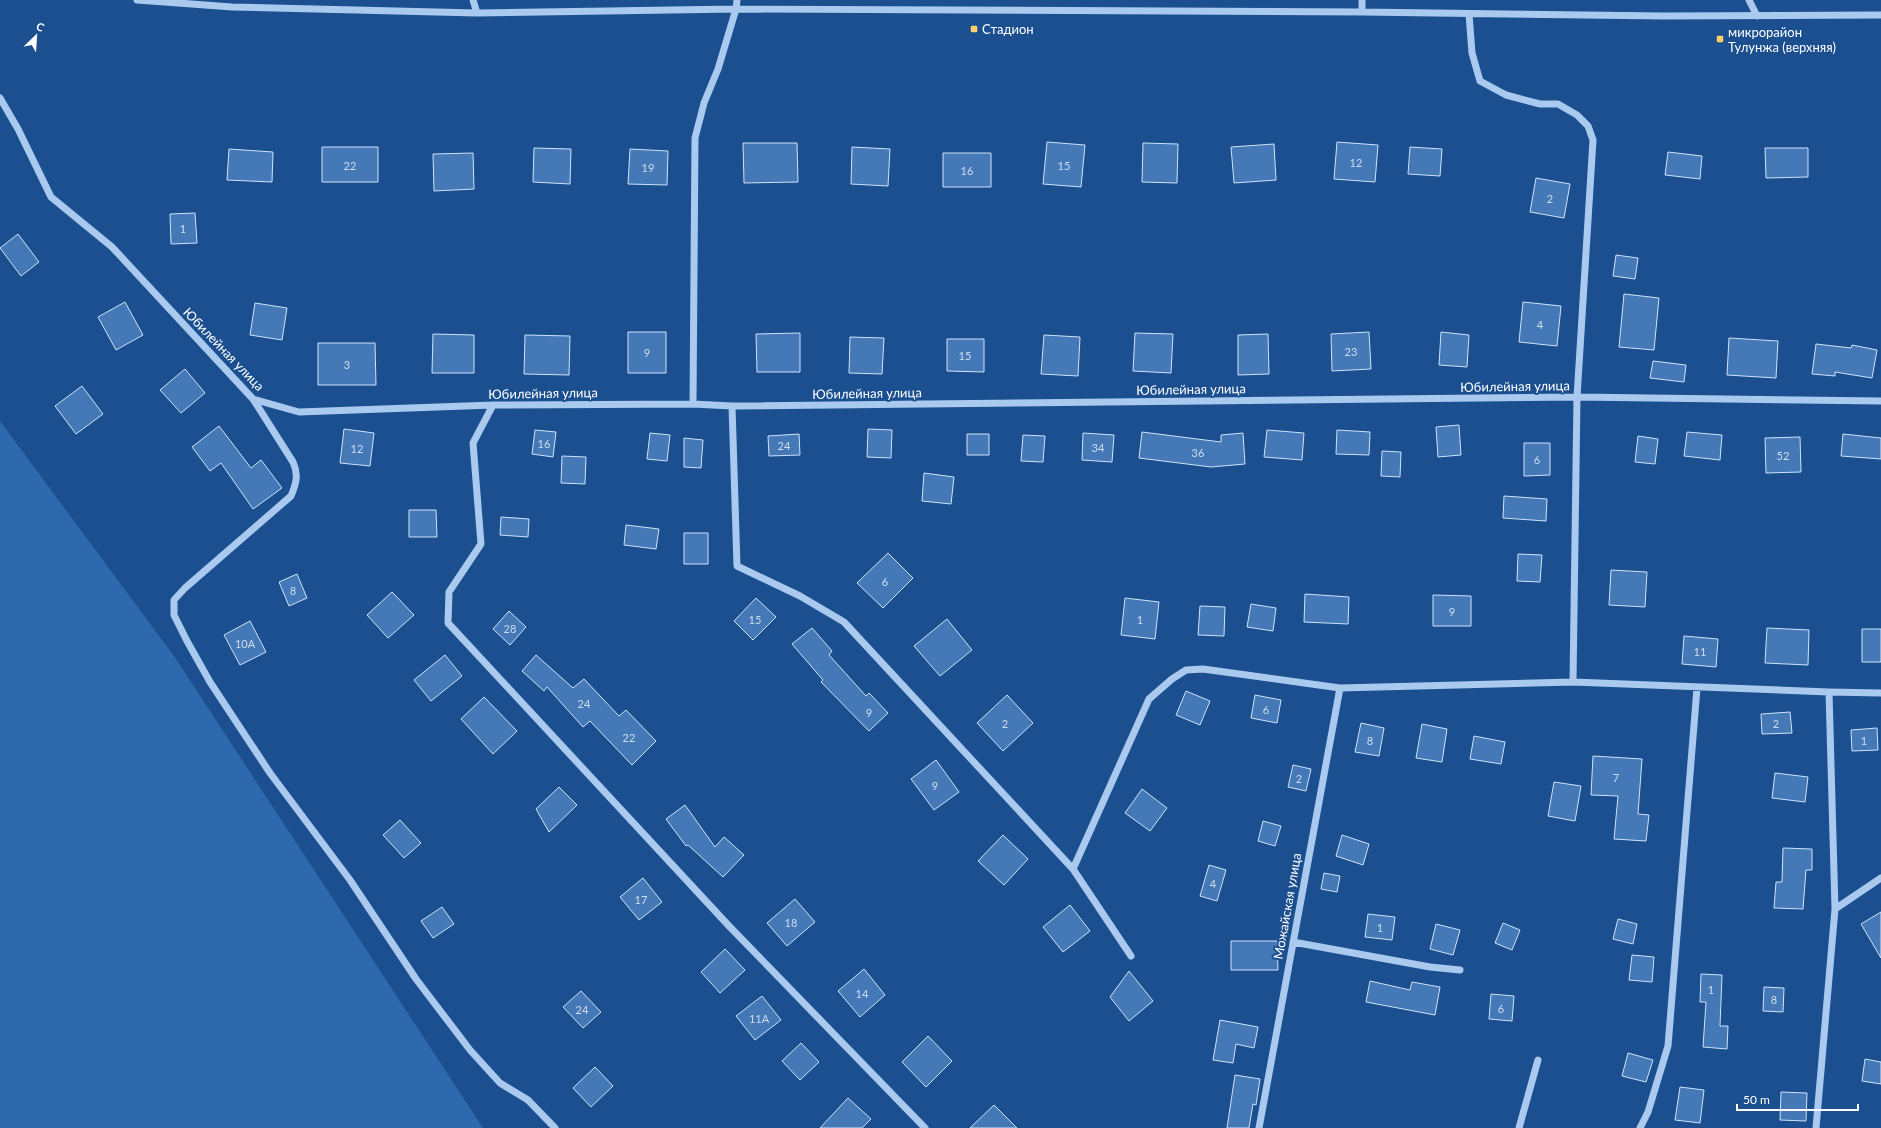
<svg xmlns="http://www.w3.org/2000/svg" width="1881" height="1128" viewBox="0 0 1881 1128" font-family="Lato,sans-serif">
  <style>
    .green { fill: #2e69ad }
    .building { fill: #4478b7; stroke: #cfe3fa }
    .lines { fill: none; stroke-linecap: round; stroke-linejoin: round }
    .minor { stroke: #a9c9ee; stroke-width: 7 }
    .poi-dot { fill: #ffd166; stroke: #1b4f8f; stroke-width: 1.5 }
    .labels { text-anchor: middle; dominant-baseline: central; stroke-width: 4; stroke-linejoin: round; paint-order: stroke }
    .number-label { font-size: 11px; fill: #d0dded }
    .poi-label { font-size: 13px; fill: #fff; stroke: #1b4f8f; text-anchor: start }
    .street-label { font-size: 13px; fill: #fff; stroke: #1b4f8f }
  </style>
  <rect width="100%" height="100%" fill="#1b4f8f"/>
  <path class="green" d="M0,421l174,235 309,472h-483z"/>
  <path class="building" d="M1047,142l38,3 -4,42 -38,-3z
    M1337,142l41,3 -3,37 -41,-3z
    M743,143h54l1,39 -54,1z
    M1143,143l35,1 -1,39 -35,-1z
    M1274,144l2,36 -42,3 -3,-36z
    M322,147h56v35h-56z
    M852,147l38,2 -2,37 -37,-2z
    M1410,147l32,2 -2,27 -32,-2z
    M534,148l37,1 -1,35 -37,-2z
    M1765,148h43v29l-42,1z
    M229,149l44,3 -1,30 -45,-2z
    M630,149l38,2 -1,34 -39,-1z
    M1668,152l34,4 -2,23 -35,-4z
    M473,153l1,36 -40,2 -1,-37z
    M943,153h48v34h-48z
    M1536,178l34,6 -6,34 -34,-6z
    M195,213l2,30 -26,1 -1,-30z
    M18,234l21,28 -18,14 -21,-28z
    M1616,255l22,3 -3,21 -22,-3z
    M1624,294l35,4 -5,52 -35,-3z
    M125,302l18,33 -27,15 -18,-33z
    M1523,302l38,4 -4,40 -38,-4z
    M255,303l32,5 -5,32 -32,-5z
    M628,332h38v41h-38z
    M1369,332l2,37 -39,2 -1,-37z
    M1441,332l28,3 -2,32 -28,-2z
    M800,333v39h-43l-1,-38z
    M1135,333l38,1 -2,39 -38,-2z
    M433,334l41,1v38h-42z
    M1268,334l1,40 -31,1v-40z
    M525,335l45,1 -1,39 -45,-1z
    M1044,335l36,2 -2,39 -37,-2z
    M850,337l34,1 -2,36 -33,-1z
    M1729,338l49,3 -2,37 -49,-3z
    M947,339h37v33l-37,-1z
    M318,343h57l1,42h-58z
    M1816,344l35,4 1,-3 25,5 -5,28 -37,-6v4l-23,-2z
    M1653,361l33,4 -2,17 -34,-4z
    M185,369l20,24 -24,20 -21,-23z
    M82,386l21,28 -27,20 -21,-28z
    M1459,425l2,30 -23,2 -2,-30z
    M219,426l32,42 10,-8 21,28 -29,21 -32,-46 -11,8 -18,-24z
    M344,429l30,4 -4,33 -30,-3z
    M868,429l24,1 -1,28 -24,-1z
    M535,430l21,2 -3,25 -21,-3z
    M1267,430l37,3 -2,27 -38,-3z
    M1337,430l33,2 -1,23 -33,-1z
    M1142,432l79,10v-7l22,-2 2,31 -34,3 -72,-9z
    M1687,432l35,3 -2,25 -36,-4z
    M650,433l20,2 -3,26 -20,-2z
    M1083,433l31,2 -2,27 -30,-2z
    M799,434l1,21 -31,1 -1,-20z
    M967,434h22v21h-22z
    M1843,434l38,4v21l-40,-3z
    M1023,435l22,1 -2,26 -22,-1z
    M1638,436l20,3 -3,25 -20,-2z
    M1800,437l1,35 -35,1 -1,-35z
    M684,438l19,2 -2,28 -17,-1z
    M1524,443h26v32l-26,1z
    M1382,451l19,1 -1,25 -19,-1z
    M562,456l24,1 -1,27 -24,-1z
    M924,473l30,4 -3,27 -29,-3z
    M1504,496l43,3 -1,22 -43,-3z
    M409,510h27l1,27h-28z
    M501,517l28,2 -1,18 -28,-2z
    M626,525l33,4 -3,20 -32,-4z
    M684,533h24v31h-24z
    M888,553l25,25 -30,30 -26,-25z
    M1518,554l24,1 -2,27 -23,-1z
    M1611,570l36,2 -2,35 -36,-2z
    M297,574l10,24 -18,8 -10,-24z
    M392,592l22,23 -26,23 -21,-23z
    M1305,594l44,3 -1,27 -44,-2z
    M1433,595l38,1v30h-38z
    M756,598l20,19 -23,23 -19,-19z
    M1125,598l34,4 -4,37 -34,-4z
    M1251,604l25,4 -3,23 -26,-4z
    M1200,606l25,1 -1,29 -26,-1z
    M509,611l17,16 -16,18 -17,-16z
    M947,619l25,31 -32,26 -26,-30z
    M250,621l16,31 -26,13 -16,-30z
    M812,628l20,23 -3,4 37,41 3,-3 19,20 -19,18 -48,-49 2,-2 -31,-36z
    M1767,628l42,2 -1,35 -43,-2z
    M1862,629h19v33h-19z
    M1684,636l34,3 -2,28 -34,-3z
    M445,655l17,21 -31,25 -17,-21z
    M536,655l37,33 11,-9 35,37 7,-6 30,31 -24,24 -42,-44 -7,6 -36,-40 -3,4 -22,-20z
    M1186,691l24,10 -10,24 -24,-10z
    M1007,695l26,28 -30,28 -26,-28z
    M1255,695l26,5 -4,23 -26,-5z
    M484,697l33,34 -24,23 -32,-35z
    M1790,712l2,21 -30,1 -1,-20z
    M1361,723l23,5 -5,28 -24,-4z
    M1422,724l25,5 -5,33 -26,-4z
    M1877,728l1,22 -26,1 -1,-21z
    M1474,736l31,6 -4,22 -31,-5z
    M1593,756l49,3 -4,55 11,1 -3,26 -32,-2 4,-43 -27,-1z
    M936,760l23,32 -25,18 -23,-31z
    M1293,765l18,4 -5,22 -18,-4z
    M1775,773l33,4 -3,25 -33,-4z
    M1554,782l27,4 -6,35 -27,-5z
    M559,787l18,18 -28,27 -13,-23z
    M1142,789l25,19 -17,23 -25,-18z
    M685,805l30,42 9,-10 20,18 -21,22 -35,-32 -2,1 -20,-27z
    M400,820l21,23 -17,15 -21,-23z
    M1263,821l18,5 -6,20 -17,-5z
    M1003,835l25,24 -24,26 -26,-24z
    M1342,835l27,9 -6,21 -27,-9z
    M1783,848l29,1v21h-6l-3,39 -29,-1 2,-26h6z
    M1209,865l17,5 -9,31 -17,-5z
    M1324,873l16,3 -3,16 -16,-3z
    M643,878l19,24 -23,18 -19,-23z
    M795,899l20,23 -28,24 -20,-23z
    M1070,905l20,26 -27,21 -20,-25z
    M442,907l12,17 -21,14 -12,-17z
    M1881,912v46l-20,-34z
    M1368,914l27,3 -3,23 -27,-3z
    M1618,919l19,5 -4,20 -20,-5z
    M1503,923l17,7 -8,20 -17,-7z
    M1436,924l24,6 -7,25 -23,-6z
    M1231,941h46l1,29h-47z
    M725,949l20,21 -25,23 -19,-21z
    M1632,955l22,2 -2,25 -23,-2z
    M864,969l21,26 -25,22 -22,-26z
    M1129,971l24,30 -24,20 -19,-24z
    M1701,974l21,1 -2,51h8l-1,23 -24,-2 3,-45h-6z
    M1370,981l40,9 2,-8 28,5 -5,28 -69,-13z
    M1764,987l20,1 -1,24 -20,-1z
    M581,991l20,21 -18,16 -20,-21z
    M1491,994l23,2 -2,25 -23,-2z
    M762,996l19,24 -26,20 -19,-24z
    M1220,1020l38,7 -4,21 -18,-4 -3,19 -20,-3z
    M928,1036l24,25 -26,26 -24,-25z
    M801,1043l18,19 -19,18 -18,-19z
    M1628,1053l25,7 -7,22 -24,-6z
    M1865,1059l16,3v22l-19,-3z
    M595,1067l18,19 -22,21 -18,-19z
    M1235,1075l25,4 -4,26 -3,-1 -4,24h-22z
    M1680,1087l24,3 -4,33 -25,-3z
    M1781,1092l26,1 -1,28 -26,-1z
    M848,1098l23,21 -9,9h-42z
    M994,1105l23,23h-47z"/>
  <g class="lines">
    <path class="minor" d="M137,0l95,7 245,6 259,-4 626,3 302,4 217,-1
      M473,0l4,13
      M1749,0l8,16
      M1362,12v-12
      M1469,14l3,39 8,28 26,14 34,9h18l19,11 11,11 5,14 -16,257 -4,285
      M0,98l18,31 33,68 61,50 141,152 46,13 194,-7 200,-1 39,2 845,-9 304,4
      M253,399l40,63c6,13 3,22 -2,34l-106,92 -11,12v15l13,26 23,41 60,91 80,107 66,99 54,71 30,33 28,17 27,28
      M693,404l2,-266 9,-35 14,-34 18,-60 1,-9
      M493,405l-20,38 8,101 -32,48 -1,31 281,303 196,202
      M732,406l5,160 63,30 44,26 229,247
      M1829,692l6,217
      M1293,942l137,25 30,3
      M1131,956l-58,-87 76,-170 23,-20 14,-9 17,-1 137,19 233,-6 256,10 52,1
      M1259,1128l81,-440
      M1519,1128l19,-68
      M1640,1128l8,-16 20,-66 29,-358
      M1816,1128l19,-219 46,-31"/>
  </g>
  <g class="poi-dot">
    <rect x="970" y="25" width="8" height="8" rx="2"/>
    <rect x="1716" y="35" width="8" height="8" rx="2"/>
  </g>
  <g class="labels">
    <g class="number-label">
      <text x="1356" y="162">12</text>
      <text x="350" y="165">22</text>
      <text x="1064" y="165">15</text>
      <text x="648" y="167">19</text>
      <text x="967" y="170">16</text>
      <text x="1550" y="198">2</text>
      <text x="183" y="228">1</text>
      <text x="1540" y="324">4</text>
      <text x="1351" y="351">23</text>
      <text x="647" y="352">9</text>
      <text x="965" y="355">15</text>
      <text x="347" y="364">3</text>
      <text x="544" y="443">16</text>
      <text x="784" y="445">24</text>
      <text x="1098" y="447">34</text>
      <text x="357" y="448">12</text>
      <text x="1198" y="452">36</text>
      <text x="1783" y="455">52</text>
      <text x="1537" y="459">6</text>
      <text x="885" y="581">6</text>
      <text x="293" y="590">8</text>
      <text x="1452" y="611">9</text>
      <text x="755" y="619">15</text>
      <text x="1140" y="619">1</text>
      <text x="510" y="628">28</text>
      <text x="245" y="643">10А</text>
      <text x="1700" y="651">11</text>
      <text x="584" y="703">24</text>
      <text x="1266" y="709">6</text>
      <text x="869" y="712">9</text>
      <text x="1005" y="723">2</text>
      <text x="1776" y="723">2</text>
      <text x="629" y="737">22</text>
      <text x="1370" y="740">8</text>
      <text x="1864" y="740">1</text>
      <text x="1616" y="777">7</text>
      <text x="1299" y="778">2</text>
      <text x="935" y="785">9</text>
      <text x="1213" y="883">4</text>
      <text x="641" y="899">17</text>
      <text x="791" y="922">18</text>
      <text x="1380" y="927">1</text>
      <text x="1711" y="989">1</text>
      <text x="862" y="993">14</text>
      <text x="1774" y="999">8</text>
      <text x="1501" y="1008">6</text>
      <text x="582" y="1009">24</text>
      <text x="759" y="1018">11А</text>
    </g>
    <g class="poi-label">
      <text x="982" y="29">Стадион</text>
      <text x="1728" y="32">микрорайон<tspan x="1728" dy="15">Тулунжа (верхняя)</tspan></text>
    </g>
    <g class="street-label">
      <text transform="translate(224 349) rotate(46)">Юбилейная улица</text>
      <text transform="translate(1515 386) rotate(-1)">Юбилейная улица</text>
      <text transform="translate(1191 389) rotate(-1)">Юбилейная улица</text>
      <text transform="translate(543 393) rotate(-1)">Юбилейная улица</text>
      <text transform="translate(867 393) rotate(-1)">Юбилейная улица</text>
      <text transform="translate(1287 906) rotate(-80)">Можайская улица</text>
    </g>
  </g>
  <g transform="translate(36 36) rotate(25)" stroke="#1b4f8f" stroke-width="3" paint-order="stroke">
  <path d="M0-3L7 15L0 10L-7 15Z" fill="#ffffff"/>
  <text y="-6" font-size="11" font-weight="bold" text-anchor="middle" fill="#ffffff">С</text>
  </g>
  <path d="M1737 1104v6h121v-6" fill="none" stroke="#ffffff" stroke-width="2"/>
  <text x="1743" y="1104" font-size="12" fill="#ffffff" stroke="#1b4f8f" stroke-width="3" paint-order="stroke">50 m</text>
</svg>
